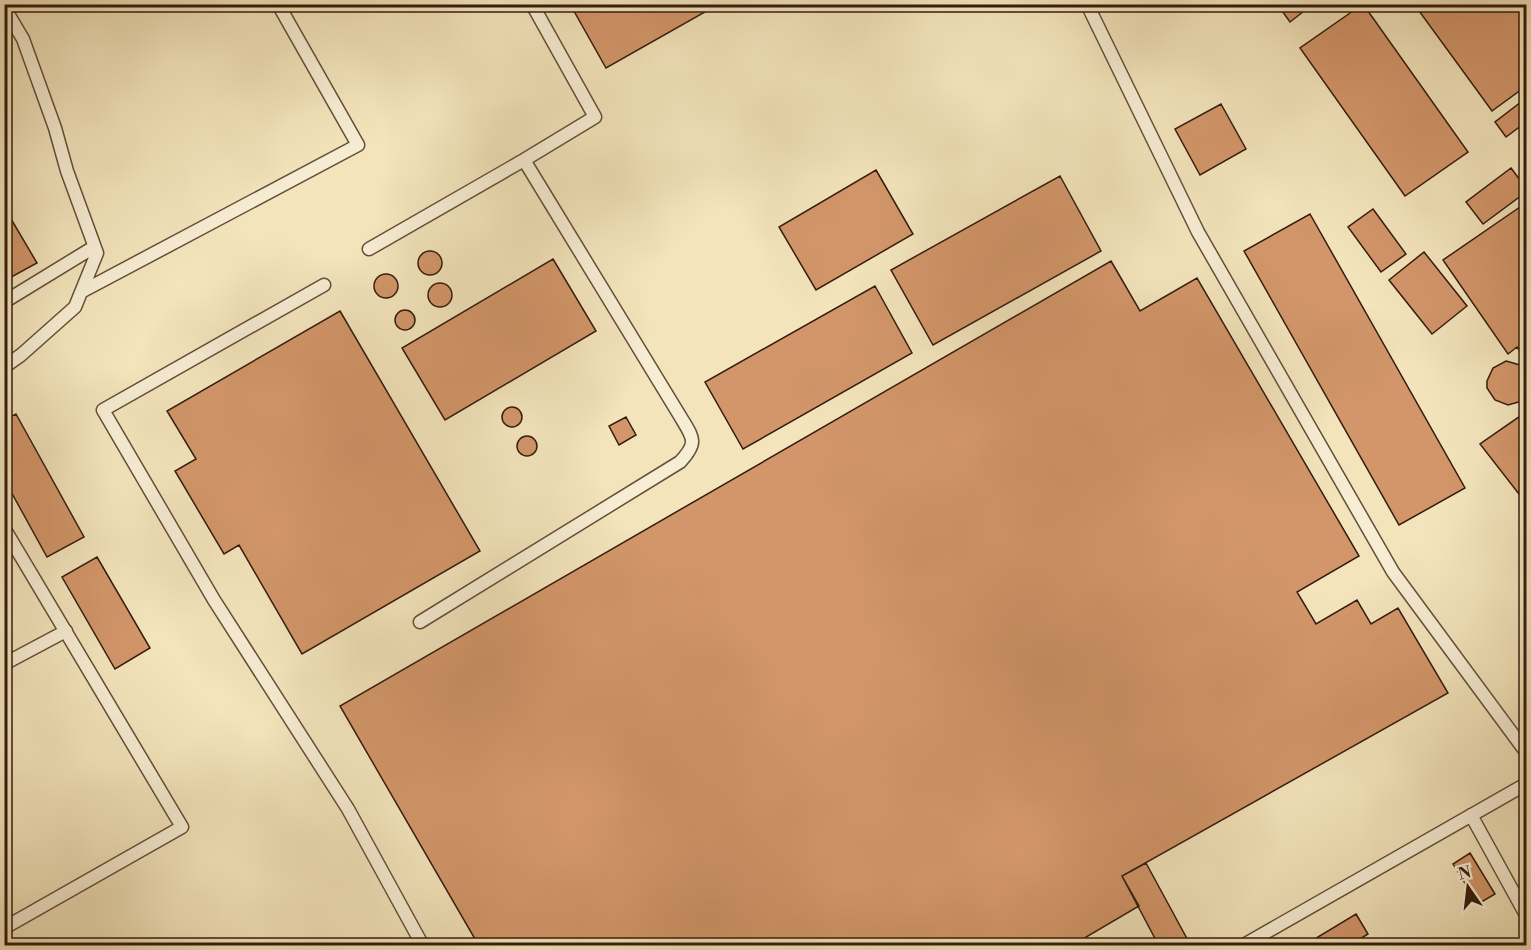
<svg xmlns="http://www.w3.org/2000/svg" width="1531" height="950" viewBox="0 0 1531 950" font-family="'Libre Bodoni',serif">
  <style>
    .building { fill: #d2966a; stroke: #341c0d; stroke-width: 1.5 }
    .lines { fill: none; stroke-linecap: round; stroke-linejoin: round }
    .service-casing { stroke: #644e39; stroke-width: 15 }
    .service { stroke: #f7edd3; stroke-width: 12 }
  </style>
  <rect width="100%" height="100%" fill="#f3e4bc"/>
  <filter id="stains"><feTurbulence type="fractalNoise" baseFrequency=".00333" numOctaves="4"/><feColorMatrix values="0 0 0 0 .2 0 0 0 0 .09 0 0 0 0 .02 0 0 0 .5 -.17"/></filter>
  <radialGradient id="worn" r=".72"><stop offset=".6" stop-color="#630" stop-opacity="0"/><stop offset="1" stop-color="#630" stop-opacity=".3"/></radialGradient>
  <path class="building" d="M570,4h149l-113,64z
    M1277,4h36l-23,18z
    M1363,4l105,148 -63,44 -105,-148z
    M1414,4h112v82l-34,25z
    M1521,102l5,7v13l-20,15 -11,-15z
    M1221,104l25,45 -46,26 -25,-46z
    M1511,168l15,20v4l-43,32 -17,-22z
    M876,170l37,64 -97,56 -37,-63z
    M1060,176l41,75 -168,94 -42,-75z
    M4,207l33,56 -33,18z
    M1520,207l6,10v143l-9,-13 -9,7 -65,-94z
    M1373,209l33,45 -25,18 -33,-45z
    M1310,214l155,274 -66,37 -155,-274z
    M418 263a12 12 0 1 1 24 0a12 12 0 1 1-24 0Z
    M1424,252l43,54 -35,28 -43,-54z
    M553,259l43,72 -151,89 -43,-72z
    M1111,261l29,50 57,-33 162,278 -62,36 19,32 41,-24 14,24 27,-16 50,85 -326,183 17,30 -68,40h-64l-2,-4 -5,4h-521l-139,-240z
    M374 286a12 12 0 1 1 24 0a12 12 0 1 1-24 0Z
    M428 295a12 12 0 1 1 24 0a12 12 0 1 1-24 0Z
    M875,286l37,67 -169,96 -38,-67z
    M395 320a10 10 0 1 1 20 0a10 10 0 1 1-20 0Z
    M340,311l140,240 -178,103 -63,-109 -15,9 -49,-83 21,-12 -29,-48z
    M1506,361l14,4 6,6v26l-4,4 -14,4 -13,-5 -8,-12v-7l6,-13z
    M502 417a10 10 0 1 1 20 0a10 10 0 1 1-20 0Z
    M1526,412v91l-46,-59z
    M16,414l68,123 -37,20 -43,-78v-59z
    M626,417l10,18 -17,10 -10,-19z
    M517 446a10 10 0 1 1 20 0a10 10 0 1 1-20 0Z
    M97,557l53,91 -35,21 -53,-92z
    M1470,853l25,41 -17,10 -25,-40z
    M1146,863l45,83h-32l-37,-70z
    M1356,914l12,20 -19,12h-46z"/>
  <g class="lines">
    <defs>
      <path id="service" d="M1087,4l111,228 195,340 133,180
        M4,7l19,32 32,89 12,43 30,82 -22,54 -54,48 -17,12
        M369,249l155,-89
        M324,285l-221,125 111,190 134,209 75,137
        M81,292l277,-147 -80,-141
        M4,302l90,-55
        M4,528l178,299 -178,101
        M420,622l260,-160c19,-20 13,-24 0,-46l-156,-256 71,-43 -63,-113
        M4,664l62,-33
        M1471,815l55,100
        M1242,946l284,-162"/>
    </defs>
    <use href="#service" class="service-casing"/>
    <use href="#service" class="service"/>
  </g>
  <rect width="1531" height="950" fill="none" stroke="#f3e4bc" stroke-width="24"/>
  <rect x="6" y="6" width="1519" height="938" fill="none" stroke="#341c0d" stroke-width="3"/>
  <rect x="12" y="12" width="1507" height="926" fill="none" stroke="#341c0d" stroke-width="1.5"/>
  <g transform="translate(1468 887) rotate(346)" stroke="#f7edd3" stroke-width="4.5" paint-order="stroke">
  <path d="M0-4.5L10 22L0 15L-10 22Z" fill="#341c0d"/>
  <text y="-9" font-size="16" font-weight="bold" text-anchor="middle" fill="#341c0d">N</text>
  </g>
  <rect width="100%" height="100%" filter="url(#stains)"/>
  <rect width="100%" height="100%" fill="url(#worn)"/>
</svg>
